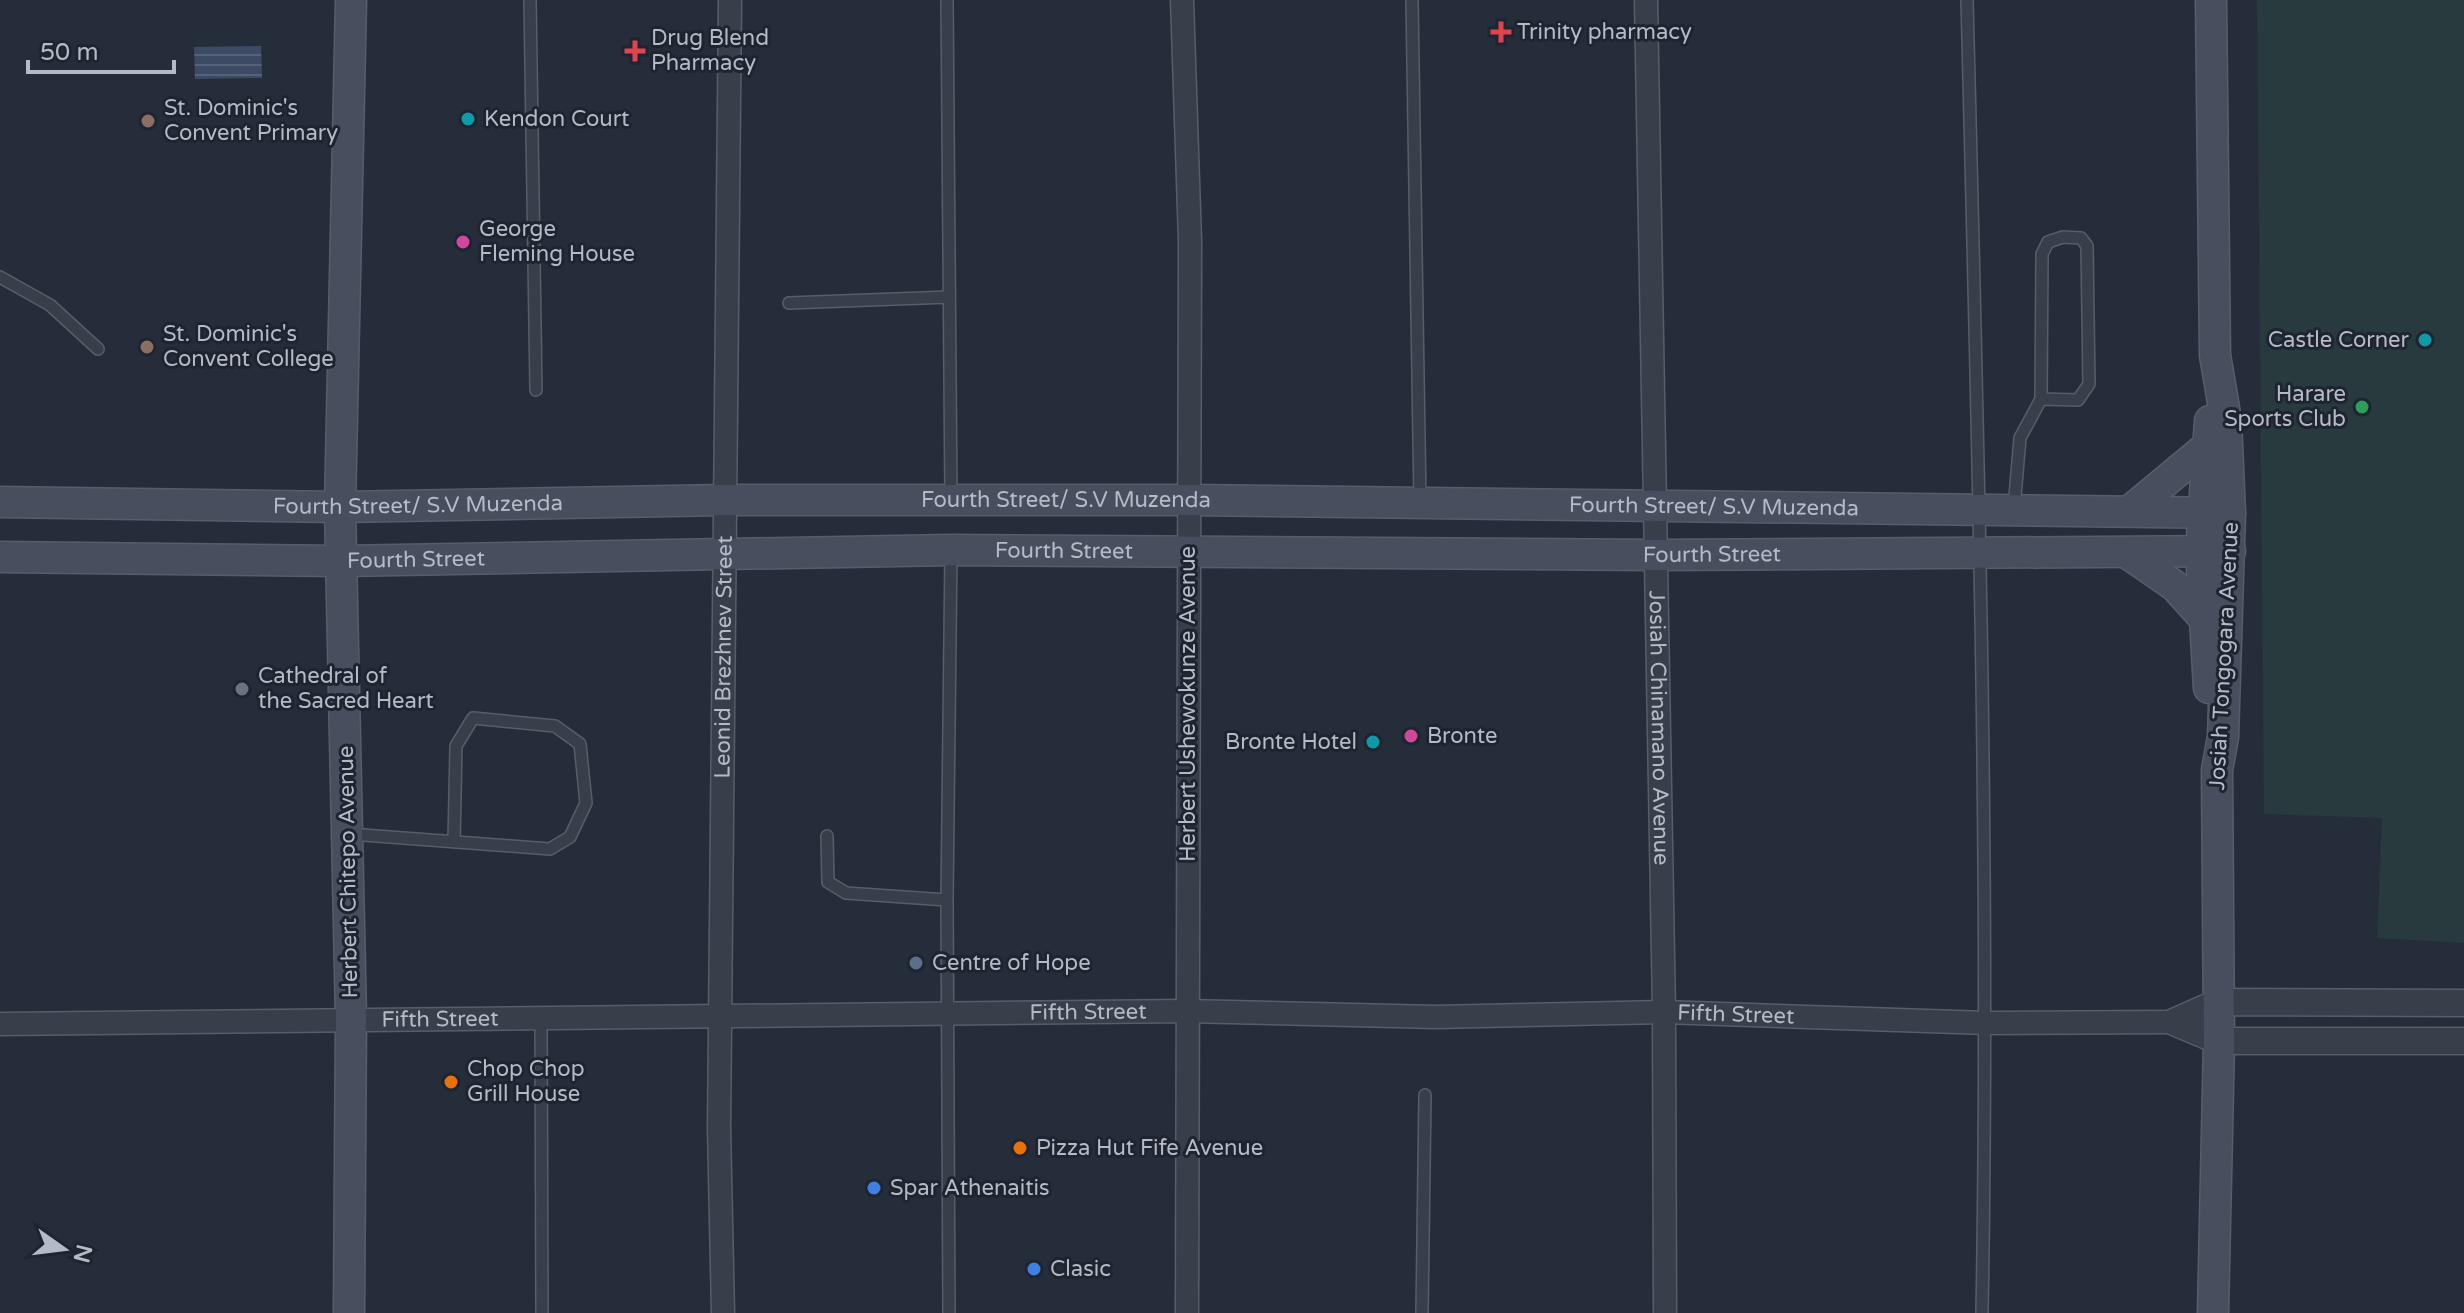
<svg xmlns="http://www.w3.org/2000/svg" width="2464" height="1313" viewBox="0 0 2464 1313" font-family="'Varela Round',sans-serif">
  <style>
    .garden { fill: #283a3d }
    .water { fill: url(#water-rules) }
    .lines { fill: none; stroke-linecap: round; stroke-linejoin: round }
    .service-casing { stroke: #575d69; stroke-width: 14 }
    .minor-casing { stroke: #575d69; stroke-width: 25 }
    .tertiary-casing { stroke: #575d69; stroke-width: 29 }
    .secondary-casing { stroke: #575d69; stroke-width: 33 }
    .service { stroke: #383f4b; stroke-width: 11 }
    .minor { stroke: #383f4b; stroke-width: 22 }
    .tertiary { stroke: #383f4b; stroke-width: 26 }
    .secondary { stroke: #474e5e; stroke-width: 30 }
    .health-dot { fill: #e0444e; stroke: #1e2430; stroke-width: 3 }
    .culture-dot { fill: #0f9aa8; stroke: #1e2430; stroke-width: 3 }
    .education-dot { fill: #8d6e63; stroke: #1e2430; stroke-width: 3 }
    .hotel-dot { fill: #d1479c; stroke: #1e2430; stroke-width: 3 }
    .leisure-dot { fill: #2e9e5b; stroke: #1e2430; stroke-width: 3 }
    .worship-dot { fill: #6b7280; stroke: #1e2430; stroke-width: 3 }
    .service-dot { fill: #5c6f8a; stroke: #1e2430; stroke-width: 3 }
    .food-dot { fill: #e8710a; stroke: #1e2430; stroke-width: 3 }
    .shop-dot { fill: #3f7fe0; stroke: #1e2430; stroke-width: 3 }
    .labels { text-anchor: middle; dominant-baseline: central; stroke-width: 6; stroke-linejoin: round; paint-order: stroke }
    .poi-label { font-size: 22px; fill: #b4bac6; stroke: #1e2430; text-anchor: start }
    .street-label { font-size: 22px; fill: #b4bac6; stroke: #1e2430 }
  </style>
  <defs>
    <pattern id="water-rules" width="6" height="5" patternUnits="userSpaceOnUse" patternTransform="scale(2)"><rect width="6" height="5" fill="#3c4a63"/><path d="M0 2.5h6" fill="none" stroke="#566278"/></pattern>
  </defs>
  <rect width="100%" height="100%" fill="#252d3b"/>
  <path class="garden" d="M2257,0h207v943l-87,-5 5,-120 -118,-4z"/>
  <path class="water" d="M261,46l1,32 -67,1 -1,-32z"/>
  <g class="lines">
    <defs>
      <path id="service" d="M530,0l6,390
        M947,0l4,499
        M1412,0l8,502
        M1967,0c11,438 23,875 15,1313
        M0,277l50,28 48,44
        M789,303l160,-6
        M2014,508l6,-70 21,-39 1,-145 6,-12 15,-5 18,1 6,8 2,138 -11,16 -37,-1
        M350,834l200,15 20,-12 16,-34 -6,-59 -25,-18 -82,-8 -17,28 -2,96
        M827,836l1,46 18,11 101,7
        M541,1017l1,296
        M949,1313l-2,-413 4,-349
        M1422,1313l3,-218"/>
      <g id="minor">
        <path d="M1182,0l8,241 -3,1072"/>
        <path id="s1" d="M1646,0l18,1012 1,301"/>
        <path id="s2" d="M0,1024l1186,-13 250,6 228,-5 323,11 187,-1"/>
        <path id="s3" d="M723,1313l-4,-185 11,-1128"/>
      </g>
      <path id="tertiary" d="M2174,1022l45,19h245
        M2174,1022l45,-20 245,1"/>
      <g id="secondary">
        <path d="M2211,0l4,355 11,65 4,93 -7,224 -6,33 2,271 -6,272"/>
        <path id="s4" d="M0,502l340,5 385,-7h465l1040,13"/>
        <path d="M2131,510l77,-64"/>
        <path d="M2127,553l48,33 28,31"/>
        <path id="s5" d="M0,557l341,4 610,-11 705,5 574,-4"/>
        <path d="M2209,688l-8,-137 9,-130"/>
        <path d="M349,1313l2,-295 -11,-511 11,-507"/>
      </g>
    </defs>
    <use href="#service" class="service-casing"/>
    <use href="#minor" class="minor-casing"/>
    <use href="#tertiary" class="tertiary-casing"/>
    <use href="#secondary" class="secondary-casing"/>
    <use href="#service" class="service"/>
    <use href="#minor" class="minor"/>
    <use href="#tertiary" class="tertiary"/>
    <use href="#secondary" class="secondary"/>
  </g>
  <g class="health-dot">
    <path d="M1497 20h8v8h8v8h-8v8h-8v-8h-8v-8h8z"/>
    <path d="M631 39h8v8h8v8h-8v8h-8v-8h-8v-8h8z"/>
  </g>
  <g class="culture-dot">
    <circle cx="468" cy="119" r="8"/>
    <circle cx="2425" cy="340" r="8"/>
    <circle cx="1373" cy="742" r="8"/>
  </g>
  <g class="education-dot">
    <circle cx="148" cy="121" r="8"/>
    <circle cx="147" cy="347" r="8"/>
  </g>
  <g class="hotel-dot">
    <circle cx="463" cy="242" r="8"/>
    <circle cx="1411" cy="736" r="8"/>
  </g>
  <circle class="leisure-dot" cx="2362" cy="407" r="8"/>
  <circle class="worship-dot" cx="242" cy="689" r="8"/>
  <circle class="service-dot" cx="916" cy="963" r="8"/>
  <g class="food-dot">
    <circle cx="451" cy="1082" r="8"/>
    <circle cx="1020" cy="1148" r="8"/>
  </g>
  <g class="shop-dot">
    <circle cx="874" cy="1188" r="8"/>
    <circle cx="1034" cy="1269" r="8"/>
  </g>
  <g class="labels">
    <g class="poi-label">
      <text x="1517" y="32">Trinity pharmacy</text>
      <text x="651" y="38">Drug Blend<tspan x="651" dy="25">Pharmacy</tspan></text>
      <text x="164" y="108">St. Dominic's<tspan x="164" dy="25">Convent Primary</tspan></text>
      <text x="484" y="119">Kendon Court</text>
      <text x="479" y="229">George<tspan x="479" dy="25">Fleming House</tspan></text>
      <text x="163" y="334">St. Dominic's<tspan x="163" dy="25">Convent College</tspan></text>
      <text x="2409" y="340" text-anchor="end">Castle Corner</text>
      <text x="2346" y="394" text-anchor="end">Harare<tspan x="2346" dy="25">Sports Club</tspan></text>
      <text x="258" y="676">Cathedral of<tspan x="258" dy="25">the Sacred Heart</tspan></text>
      <text x="1427" y="736">Bronte</text>
      <text x="1357" y="742" text-anchor="end">Bronte Hotel</text>
      <text x="932" y="963">Centre of Hope</text>
      <text x="467" y="1069">Chop Chop<tspan x="467" dy="25">Grill House</tspan></text>
      <text x="1036" y="1148">Pizza Hut Fife Avenue</text>
      <text x="890" y="1188">Spar Athenaitis</text>
      <text x="1050" y="1269">Clasic</text>
    </g>
    <g class="street-label">
      <text stroke="none"><textPath href="#s4" startOffset="1066">Fourth Street/ S.V Muzenda</textPath></text>
      <text stroke="none"><textPath href="#s4" startOffset="418">Fourth Street/ S.V Muzenda</textPath></text>
      <text stroke="none"><textPath href="#s4" startOffset="1714">Fourth Street/ S.V Muzenda</textPath></text>
      <text stroke="none"><textPath href="#s5" startOffset="1064">Fourth Street</textPath></text>
      <text stroke="none"><textPath href="#s5" startOffset="1712">Fourth Street</textPath></text>
      <text stroke="none"><textPath href="#s5" startOffset="416">Fourth Street</textPath></text>
      <text transform="translate(2224 656) rotate(-87)">Josiah Tongogara Avenue</text>
      <text stroke="none"><textPath href="#s3" startOffset="656">Leonid Brezhnev Street</textPath></text>
      <text transform="translate(1188 704) rotate(-90)">Herbert Ushewokunze Avenue</text>
      <text stroke="none"><textPath href="#s1" startOffset="728">Josiah Chinamano Avenue</textPath></text>
      <text transform="translate(348 872) rotate(-91)">Herbert Chitepo Avenue</text>
      <text stroke="none"><textPath href="#s2" startOffset="1088">Fifth Street</textPath></text>
      <text stroke="none"><textPath href="#s2" startOffset="1736">Fifth Street</textPath></text>
      <text stroke="none"><textPath href="#s2" startOffset="440">Fifth Street</textPath></text>
    </g>
  </g>
  <g transform="translate(64 1249) rotate(104)" stroke="#1e2430" stroke-width="6" paint-order="stroke">
  <path d="M0-6L14 30L0 20L-14 30Z" fill="#b4bac6"/>
  <text y="-12" font-size="22" font-weight="bold" text-anchor="middle" fill="#b4bac6">N</text>
  </g>
  <path d="M28 60v12h146v-12" fill="none" stroke="#b4bac6" stroke-width="4"/>
  <text x="40" y="60" font-size="24" fill="#b4bac6" stroke="#1e2430" stroke-width="6" paint-order="stroke">50 m</text>
</svg>
